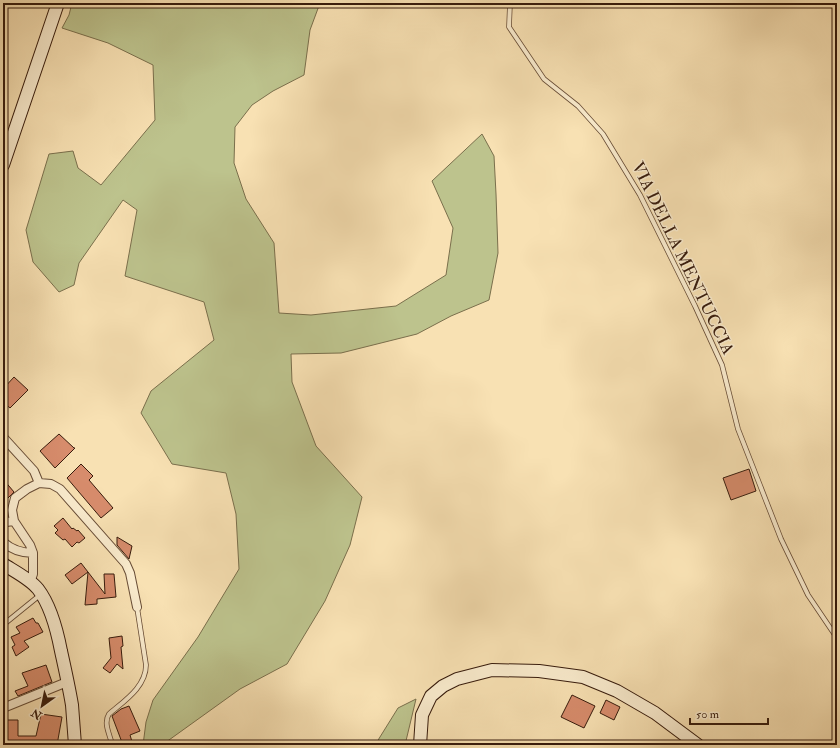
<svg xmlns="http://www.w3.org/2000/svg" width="840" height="748" viewBox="0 0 840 748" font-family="'IM FELL Double Pica',serif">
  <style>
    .green { fill: #bdc38d; stroke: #7a6f4c }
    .building { fill: #d78c6c; stroke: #371b0c }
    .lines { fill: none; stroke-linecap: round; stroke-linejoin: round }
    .lane-casing { stroke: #674c36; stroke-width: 5.5 }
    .street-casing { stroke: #674c36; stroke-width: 10 }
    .secondary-casing { stroke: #371b0c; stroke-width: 14 }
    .lane { stroke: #faecce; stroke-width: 4 }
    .street { stroke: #faecce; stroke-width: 8 }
    .secondary { stroke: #faecce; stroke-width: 12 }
    .labels { text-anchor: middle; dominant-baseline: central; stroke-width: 3; stroke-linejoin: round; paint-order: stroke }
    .street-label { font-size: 17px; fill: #371b0c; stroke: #faecce }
  </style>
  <rect width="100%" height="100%" fill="#f8e1b3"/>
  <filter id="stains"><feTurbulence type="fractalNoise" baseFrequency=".005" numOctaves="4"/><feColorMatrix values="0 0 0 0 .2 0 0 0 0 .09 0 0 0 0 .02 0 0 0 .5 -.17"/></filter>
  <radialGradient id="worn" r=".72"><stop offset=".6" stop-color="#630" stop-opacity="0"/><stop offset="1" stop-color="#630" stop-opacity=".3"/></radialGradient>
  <path class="green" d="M72,3h248l-10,27 -6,45 -31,16 -21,14 -17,22 -1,36 12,36 28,44 5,70 32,2 85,-9 50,-31 7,-47 -21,-47 50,-47 12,22 2,38 2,59 -9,47 -38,16 -34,18 -76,19 -50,1 1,28 24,64 46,51 -12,48 -25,56 -38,63 -47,25 -78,56h-19l3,-23 7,-22 45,-63 41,-68 -3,-55 -10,-41 -54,-9 -31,-51 10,-22 63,-51 -10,-38 -79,-26 12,-66 -14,-10 -44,63 -5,22 -15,7 -26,-30 -7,-32 23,-76 24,-3 5,17 23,17 54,-65 -2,-55 -45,-22 -46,-15 7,-13z
    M416,699l-11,46h-30l23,-37z"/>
  <path class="building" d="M14,377l14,13 -18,18 -7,-6v-13z
    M59,434l15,14h1l-20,20 -15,-17z
    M81,464l12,12 -4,4 24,28 -12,10 -34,-40z
    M749,469l7,22 -25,9 -8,-22z
    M3,479l11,13 -11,11z
    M63,518l9,11 1,-1 4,3 1,-1 7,8 -6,5 -2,-1 -5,5 -7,-8 -2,1 -8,-7 3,-3 -4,-4z
    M117,537l15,9 -3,13 -12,-14z
    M81,563l24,31 -1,-20h10l2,23 -19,2v5l-12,1 3,-33 -16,12 -7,-9z
    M33,618l3,5h2l5,9 -19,9 5,6 -13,9 -4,-9 3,-2 -4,-8 9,-4 -4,-6z
    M122,636l1,10 -2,1 2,22 -6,-5 -7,9 -7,-5 8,-10 -2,-20z
    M46,665l6,17 -34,14 -3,-5 13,-5 -6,-13z
    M572,695l23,11 -11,22 -23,-11z
    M606,700l14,7 -6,13 -14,-7z
    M129,706l11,25 -10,4 3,10h-10l-11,-29 9,-7z
    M41,714l21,3 -5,28h-54v-25h15v16h18z"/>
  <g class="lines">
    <defs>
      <path id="lane" d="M510,3l-1,24 35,52 34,27 25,28 37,61 55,111 27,59 16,64 43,110 27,56 29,43
        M3,625l37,-30
        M112,744c-2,-9 -9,-21 -3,-30 15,-13 37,-27 37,-49l-9,-58"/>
      <path id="street" d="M3,437l31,34 5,12
        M3,519l3,3 8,-1
        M3,542c9,8 19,11 30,11
        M30,582l3,-8v-21l-3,-8 -16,-24 -2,-11 3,-12 12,-9 12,-6 12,1 9,5 66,75 4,9 7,34
        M3,708l64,-26"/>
      <path id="secondary" d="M3,165l55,-162
        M3,564c11,7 27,15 35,25 13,17 19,41 23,62 4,18 8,36 11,54 1,13 2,27 3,40
        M420,745l2,-30 9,-19 12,-10 14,-7 35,-9 47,1 44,6 34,14 38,22 43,32"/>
    </defs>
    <use href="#lane" class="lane-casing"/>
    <use href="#street" class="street-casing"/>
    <use href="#secondary" class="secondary-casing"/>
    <use href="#lane" class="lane"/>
    <use href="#street" class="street"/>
    <use href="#secondary" class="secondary"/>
  </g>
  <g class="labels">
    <g class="street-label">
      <text transform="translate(683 258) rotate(64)">VIA DELLA MENTUCCIA</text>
    </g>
  </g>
  <rect width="840" height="748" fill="none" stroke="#f8e1b3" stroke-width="16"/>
  <rect x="4" y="4" width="832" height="740" fill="none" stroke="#371b0c" stroke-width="2"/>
  <rect x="8" y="8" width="824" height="732" fill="none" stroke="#371b0c"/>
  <g transform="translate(42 706) rotate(213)" stroke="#faecce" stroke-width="3" paint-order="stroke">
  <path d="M0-3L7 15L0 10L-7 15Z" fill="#371b0c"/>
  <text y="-6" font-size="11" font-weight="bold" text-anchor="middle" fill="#371b0c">N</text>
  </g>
  <path d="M690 718v6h78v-6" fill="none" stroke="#371b0c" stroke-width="2"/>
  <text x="696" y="718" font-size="12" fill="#371b0c" stroke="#faecce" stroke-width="3" paint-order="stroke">50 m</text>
  <rect width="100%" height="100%" filter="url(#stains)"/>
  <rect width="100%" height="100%" fill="url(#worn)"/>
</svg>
